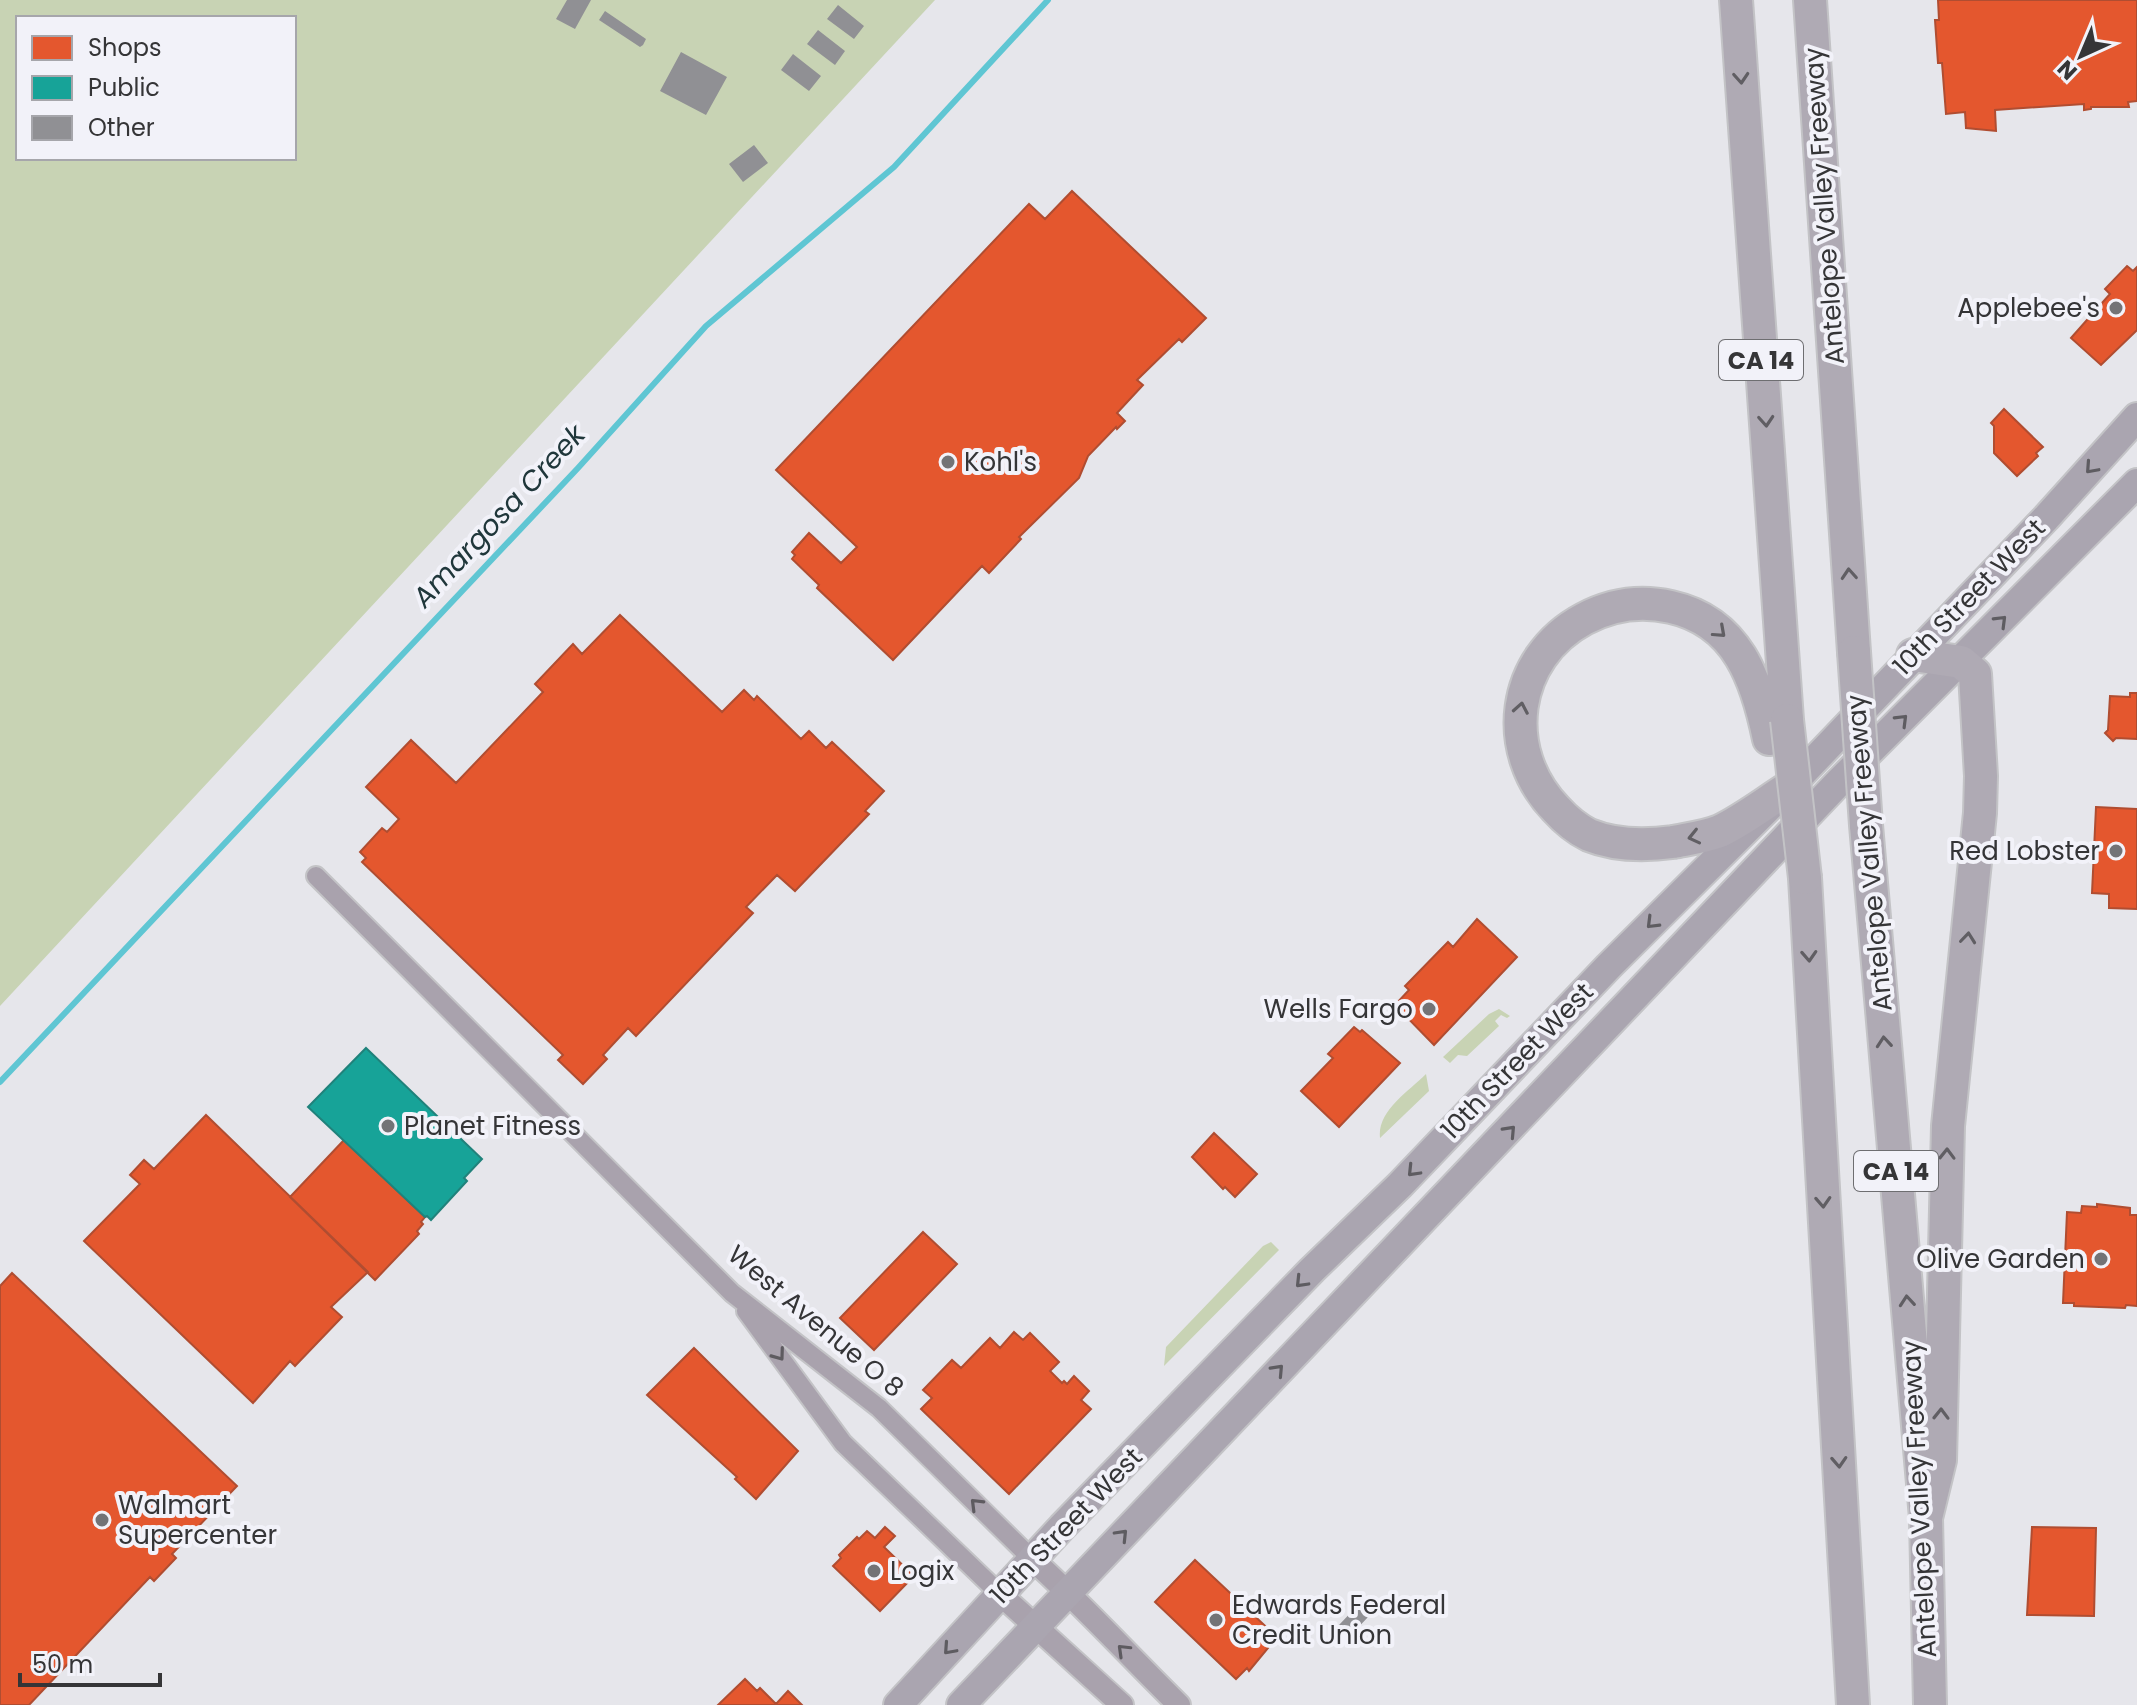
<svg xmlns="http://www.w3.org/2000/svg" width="2137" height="1705" viewBox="0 0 2137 1705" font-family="Poppins,sans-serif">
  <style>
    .green { fill: #c8d3b4; fill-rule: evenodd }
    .shops { fill: #e4572e; stroke: #b04d31; stroke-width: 2 }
    .public { fill: #17a398; stroke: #20827b; stroke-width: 2 }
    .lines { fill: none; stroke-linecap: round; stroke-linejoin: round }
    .stream { stroke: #5fc6d3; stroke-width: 6 }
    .building { fill: #909094 }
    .minor-casing { stroke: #c3c3c6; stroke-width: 22 }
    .tertiary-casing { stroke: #c3c3c6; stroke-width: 26 }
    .primary-casing { stroke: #c3c3c6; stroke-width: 32 }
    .motorway-casing { stroke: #c3c3c6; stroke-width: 36 }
    .minor { stroke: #a9a2ad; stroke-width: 18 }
    .tertiary { stroke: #a9a2ad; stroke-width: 22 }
    .primary { stroke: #aaa5b0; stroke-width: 28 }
    .motorway { stroke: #afaab4; stroke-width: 32 }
    .motorway-bridge-casing { stroke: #c3c3c6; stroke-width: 36; stroke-linecap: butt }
    .motorway-bridge { stroke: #afaab4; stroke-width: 32 }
    .oneway { stroke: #605e63 }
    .oneway2 { stroke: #5e5c61 }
    .oneway3 { stroke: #5e5b60 }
    .poi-dot { fill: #737376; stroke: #f2f2f9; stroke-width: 3 }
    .labels { text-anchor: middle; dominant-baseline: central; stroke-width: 8; stroke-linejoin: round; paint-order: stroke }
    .shield { fill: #f2f2f9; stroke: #6e6e71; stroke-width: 2 }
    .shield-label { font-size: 24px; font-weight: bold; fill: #353537 }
    .street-label { font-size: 26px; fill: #353537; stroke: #f2f2f9 }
    .poi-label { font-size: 26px; fill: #353537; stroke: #f2f2f9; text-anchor: start }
    .water-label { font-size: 28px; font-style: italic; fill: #20373b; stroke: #f2f2f9 }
  </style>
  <rect width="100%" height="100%" fill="#e6e6eb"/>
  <path class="green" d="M0,0h935l-935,1006zM18,18h276v140h-276z
    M1499,1009l11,7 -3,2 -6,-3 -6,6 4,5 -32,30 -9,-1 -8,8 -7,-6 46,-43z
    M1426,1074l3,17 -49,47c-3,-27 28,-46 46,-64z
    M1271,1242l8,8 -115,116 2,-19 97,-101z"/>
  <path class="shops" d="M1938,0h199v101l-9,1 1,5h-38v2l-7,1v-6l-89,6 1,21 -30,-3 -1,-16 -19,2 -4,-51h-4l-3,-43h4z
    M1072,191l134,127 -24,24 -3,-3 -42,41 6,5 -26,28 8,8 -8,8 -1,-2 -28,29 -9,22 -60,59 2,2 -32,34 -7,-7 -89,94 -76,-72 2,-3 -27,-26 3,-4 -3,-3 17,-19 32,30 16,-16 -81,-77 253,-266 16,15z
    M2127,266l6,5 4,-4v63l-36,35 -30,-27 39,-44 -5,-5z
    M2004,409l39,38 -7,6 2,3 -21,20 -23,-23v-27l-3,-3z
    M620,615l102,97 22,-22 10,10 3,-4 44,43 8,-8 17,17 6,-6 52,49 -19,20 4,3 -74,77 -18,-16 -31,32 7,6 -117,123 -8,-8 -25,27 4,4 -24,25 -25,-24 5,-5 -201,-193 4,-4 -6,-6 22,-24 5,4 12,-13 -33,-32 45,-47 45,43 87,-91 -8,-8 38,-40 9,10z
    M2130,693h7v46l-21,-1 -3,3 -8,-8 3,-3 2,-34 20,1z
    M2096,807l41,2v100l-28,-1v-14l-17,-1z
    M1477,919l40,38 -83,88 -39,-40 14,-15 -4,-4 43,-44 5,5z
    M1354,1027l6,5 2,-2 38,33 -61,64 -38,-36 32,-33 -5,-4z
    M206,1115l162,157 -37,35 11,10 -47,49 -5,-5 -37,42 -169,-162 56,-57 -10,-9 14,-15 10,9z
    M1214,1133l43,41 -22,23 -10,-10 -2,2 -31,-32z
    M344,1140l81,77 -4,5 2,2 -6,7 2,3 -44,46 -85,-83z
    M2097,1204l33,4v7h7v91l-11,-1 -1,3 -51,-2v-3h-11l4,-91 14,1 1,-7 15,1z
    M923,1232l34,32 -83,86 -34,-32z
    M12,1273l225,213 -65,68 4,4 -22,23 -4,-4 -121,128h-29v-419z
    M1014,1332l9,8 7,-7 29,29 -9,9 12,12 2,-2 3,3 7,-8 15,15 -8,9 10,9 -82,85 -88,-85 11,-11 -9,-8 29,-30 9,8 29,-30 10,10z
    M694,1348l104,103 -42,48 -21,-20 2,-2 -90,-82z
    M885,1527l10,9 -11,11 30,29 -34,35 -47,-45 8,-8 -2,-3 18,-18 2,2 8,-8 8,7z
    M2032,1527l64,1 -2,88 -67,-1z
    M1195,1560l82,77 -28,34 -2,-3 -11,11 -81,-77z
    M745,1679l12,12 3,-3 16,16 12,-13 14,14h-84z"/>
  <path class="public" d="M366,1048l116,111 -18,19 3,3 -36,39 -4,-4 -2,1 -117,-110z"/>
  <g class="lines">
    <path class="stream" d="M0,1082l578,-614 128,-142 188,-159 154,-167"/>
  </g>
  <path class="building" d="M567,0h24l-16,29 -19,-10z
    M838,5l26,21 -10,13 -27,-20z
    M605,11l41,28 -3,6 -3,2 -41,-27z
    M818,30l27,21 -10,14 -28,-21z
    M681,52l46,25 -21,38 -46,-24z
    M793,54l28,22 -12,15 -28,-21z
    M754,145l14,18 -25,19 -14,-18z
    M1358,1605l11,11 -18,19 -12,-10z"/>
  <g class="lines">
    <defs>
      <path id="minor" d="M316,876l416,417 147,115 153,151
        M746,1311l97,132 157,151"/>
      <path id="tertiary" d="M1032,1559c51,46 98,98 147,146
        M1000,1594l122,111"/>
      <path id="primary" d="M898,1705l164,-178 250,-257 88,-85 209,-219 178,-177 259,-271 91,-101
        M961,1705l878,-923 298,-299"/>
      <path id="motorway" d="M1736,0l51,720
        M1810,0l44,652
        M1913,655l48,7 14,12 6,102 -1,37 -32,313 -8,334 -14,58
        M1769,739c-12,-59 -31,-117 -98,-132 -31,-7 -59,-3 -87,12 -73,39 -84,132 -28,190 9,10 21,20 33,26 27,11 55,11 84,7 15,-3 32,-5 47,-11 23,-11 45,-28 67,-42
        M1866,825l60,693 4,187
        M1805,878l48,827"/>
    </defs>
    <use href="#minor" class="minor-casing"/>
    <use href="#tertiary" class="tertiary-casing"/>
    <use href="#primary" class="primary-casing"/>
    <use href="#motorway" class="motorway-casing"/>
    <use href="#minor" class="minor"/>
    <use href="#tertiary" class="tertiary"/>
    <use href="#primary" class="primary"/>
    <use href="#motorway" class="motorway"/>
    <defs>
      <path id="motorway-bridge" d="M1854,652l12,173
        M1787,720l18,158"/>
    </defs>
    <use href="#motorway-bridge" class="motorway-bridge-casing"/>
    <use href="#motorway-bridge" class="motorway-bridge"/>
  </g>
  <defs><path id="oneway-chevron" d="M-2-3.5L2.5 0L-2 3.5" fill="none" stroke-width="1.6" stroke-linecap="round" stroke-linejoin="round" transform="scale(2)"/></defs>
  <g class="oneway">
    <use href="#oneway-chevron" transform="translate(1741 78) rotate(86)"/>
    <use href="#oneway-chevron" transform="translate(1766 421) rotate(86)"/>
    <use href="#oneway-chevron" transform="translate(1849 574) rotate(-94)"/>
    <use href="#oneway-chevron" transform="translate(1720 632) rotate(42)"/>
    <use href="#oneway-chevron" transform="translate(1521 708) rotate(-80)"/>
    <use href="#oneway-chevron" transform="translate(1694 837) rotate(167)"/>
    <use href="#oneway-chevron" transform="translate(1968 938) rotate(-84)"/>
    <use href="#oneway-chevron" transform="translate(1809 956) rotate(87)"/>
    <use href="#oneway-chevron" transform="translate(1884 1042) rotate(-95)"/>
    <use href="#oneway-chevron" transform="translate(1947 1154) rotate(-89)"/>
    <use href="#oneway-chevron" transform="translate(1823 1202) rotate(87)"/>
    <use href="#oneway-chevron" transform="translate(1907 1301) rotate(-95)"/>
    <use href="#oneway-chevron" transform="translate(1941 1414) rotate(-89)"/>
    <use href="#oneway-chevron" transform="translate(1839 1462) rotate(87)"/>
  </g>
  <g class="oneway2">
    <use href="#oneway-chevron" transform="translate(2091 468) rotate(132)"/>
    <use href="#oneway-chevron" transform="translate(2001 621) rotate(-45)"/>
    <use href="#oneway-chevron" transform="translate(1902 720) rotate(-45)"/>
    <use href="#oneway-chevron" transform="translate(1652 923) rotate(135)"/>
    <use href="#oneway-chevron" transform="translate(1510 1131) rotate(-47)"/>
    <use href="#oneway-chevron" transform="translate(1413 1171) rotate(134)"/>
    <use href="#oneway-chevron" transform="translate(1301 1282) rotate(134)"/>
    <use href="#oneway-chevron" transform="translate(1278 1370) rotate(-47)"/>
    <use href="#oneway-chevron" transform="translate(1122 1535) rotate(-46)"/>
    <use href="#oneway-chevron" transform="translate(949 1649) rotate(132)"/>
  </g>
  <g class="oneway3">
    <use href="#oneway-chevron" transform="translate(779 1355) rotate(54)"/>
    <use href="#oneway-chevron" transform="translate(976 1504) rotate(-135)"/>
    <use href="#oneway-chevron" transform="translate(1123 1650) rotate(-136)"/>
  </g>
  <g class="poi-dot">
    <circle cx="2116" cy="308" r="8"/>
    <circle cx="948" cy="462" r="8"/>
    <circle cx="2116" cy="851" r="8"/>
    <circle cx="1429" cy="1009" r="8"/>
    <circle cx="388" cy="1126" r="8"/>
    <circle cx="2101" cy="1259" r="8"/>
    <circle cx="102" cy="1520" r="8"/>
    <circle cx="874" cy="1571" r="8"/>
    <circle cx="1216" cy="1620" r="8"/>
  </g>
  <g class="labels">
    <g class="shield">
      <rect x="1719" y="340" width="84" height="40" rx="6"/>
      <rect x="1854" y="1151" width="84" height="40" rx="6"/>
    </g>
    <g class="shield-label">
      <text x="1761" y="360">CA 14</text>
      <text x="1896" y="1171">CA 14</text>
    </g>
    <g class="street-label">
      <text transform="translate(1824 206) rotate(-94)">Antelope Valley Freeway</text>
      <text transform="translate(1969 597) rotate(-46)">10th Street West</text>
      <text transform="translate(1869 853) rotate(-95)">Antelope Valley Freeway</text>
      <text transform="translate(1517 1061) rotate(-46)">10th Street West</text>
      <text transform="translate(816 1321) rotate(40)">West Avenue O 8</text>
      <text transform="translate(1919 1499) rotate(-93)">Antelope Valley Freeway</text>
      <text transform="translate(1066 1526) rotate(-46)">10th Street West</text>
    </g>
    <g class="poi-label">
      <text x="2100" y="308" text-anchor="end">Applebee's</text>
      <text x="964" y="462">Kohl's</text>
      <text x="2100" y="851" text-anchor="end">Red Lobster</text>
      <text x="1413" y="1009" text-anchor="end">Wells Fargo</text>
      <text x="404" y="1126">Planet Fitness</text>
      <text x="2085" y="1259" text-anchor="end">Olive Garden</text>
      <text x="118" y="1505">Walmart<tspan x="118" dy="30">Supercenter</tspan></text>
      <text x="890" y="1571">Logix</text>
      <text x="1232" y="1605">Edwards Federal<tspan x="1232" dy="30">Credit Union</tspan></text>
    </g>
    <g class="water-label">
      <text transform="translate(499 516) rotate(-47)">Amargosa Creek</text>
    </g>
  </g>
  <rect x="16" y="16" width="280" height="144" fill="#f2f2f9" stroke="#a6a6ab" stroke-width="2"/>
  <rect x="32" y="36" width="40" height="24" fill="#e4572e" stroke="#a6a6ab" stroke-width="2"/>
  <text x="88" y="56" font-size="24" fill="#353537">Shops</text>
  <rect x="32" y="76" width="40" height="24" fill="#17a398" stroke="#a6a6ab" stroke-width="2"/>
  <text x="88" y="96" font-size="24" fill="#353537">Public</text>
  <rect x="32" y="116" width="40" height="24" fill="#909094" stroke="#a6a6ab" stroke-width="2"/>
  <text x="88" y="136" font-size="24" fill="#353537">Other</text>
  <g transform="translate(2081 56) rotate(224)" stroke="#f2f2f9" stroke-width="6" paint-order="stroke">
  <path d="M0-6L14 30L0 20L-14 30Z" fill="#353537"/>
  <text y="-12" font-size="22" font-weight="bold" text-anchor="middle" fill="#353537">N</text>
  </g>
  <path d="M20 1673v12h140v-12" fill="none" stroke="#353537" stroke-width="4"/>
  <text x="32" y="1673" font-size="24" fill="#353537" stroke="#f2f2f9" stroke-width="6" paint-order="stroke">50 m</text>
</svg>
